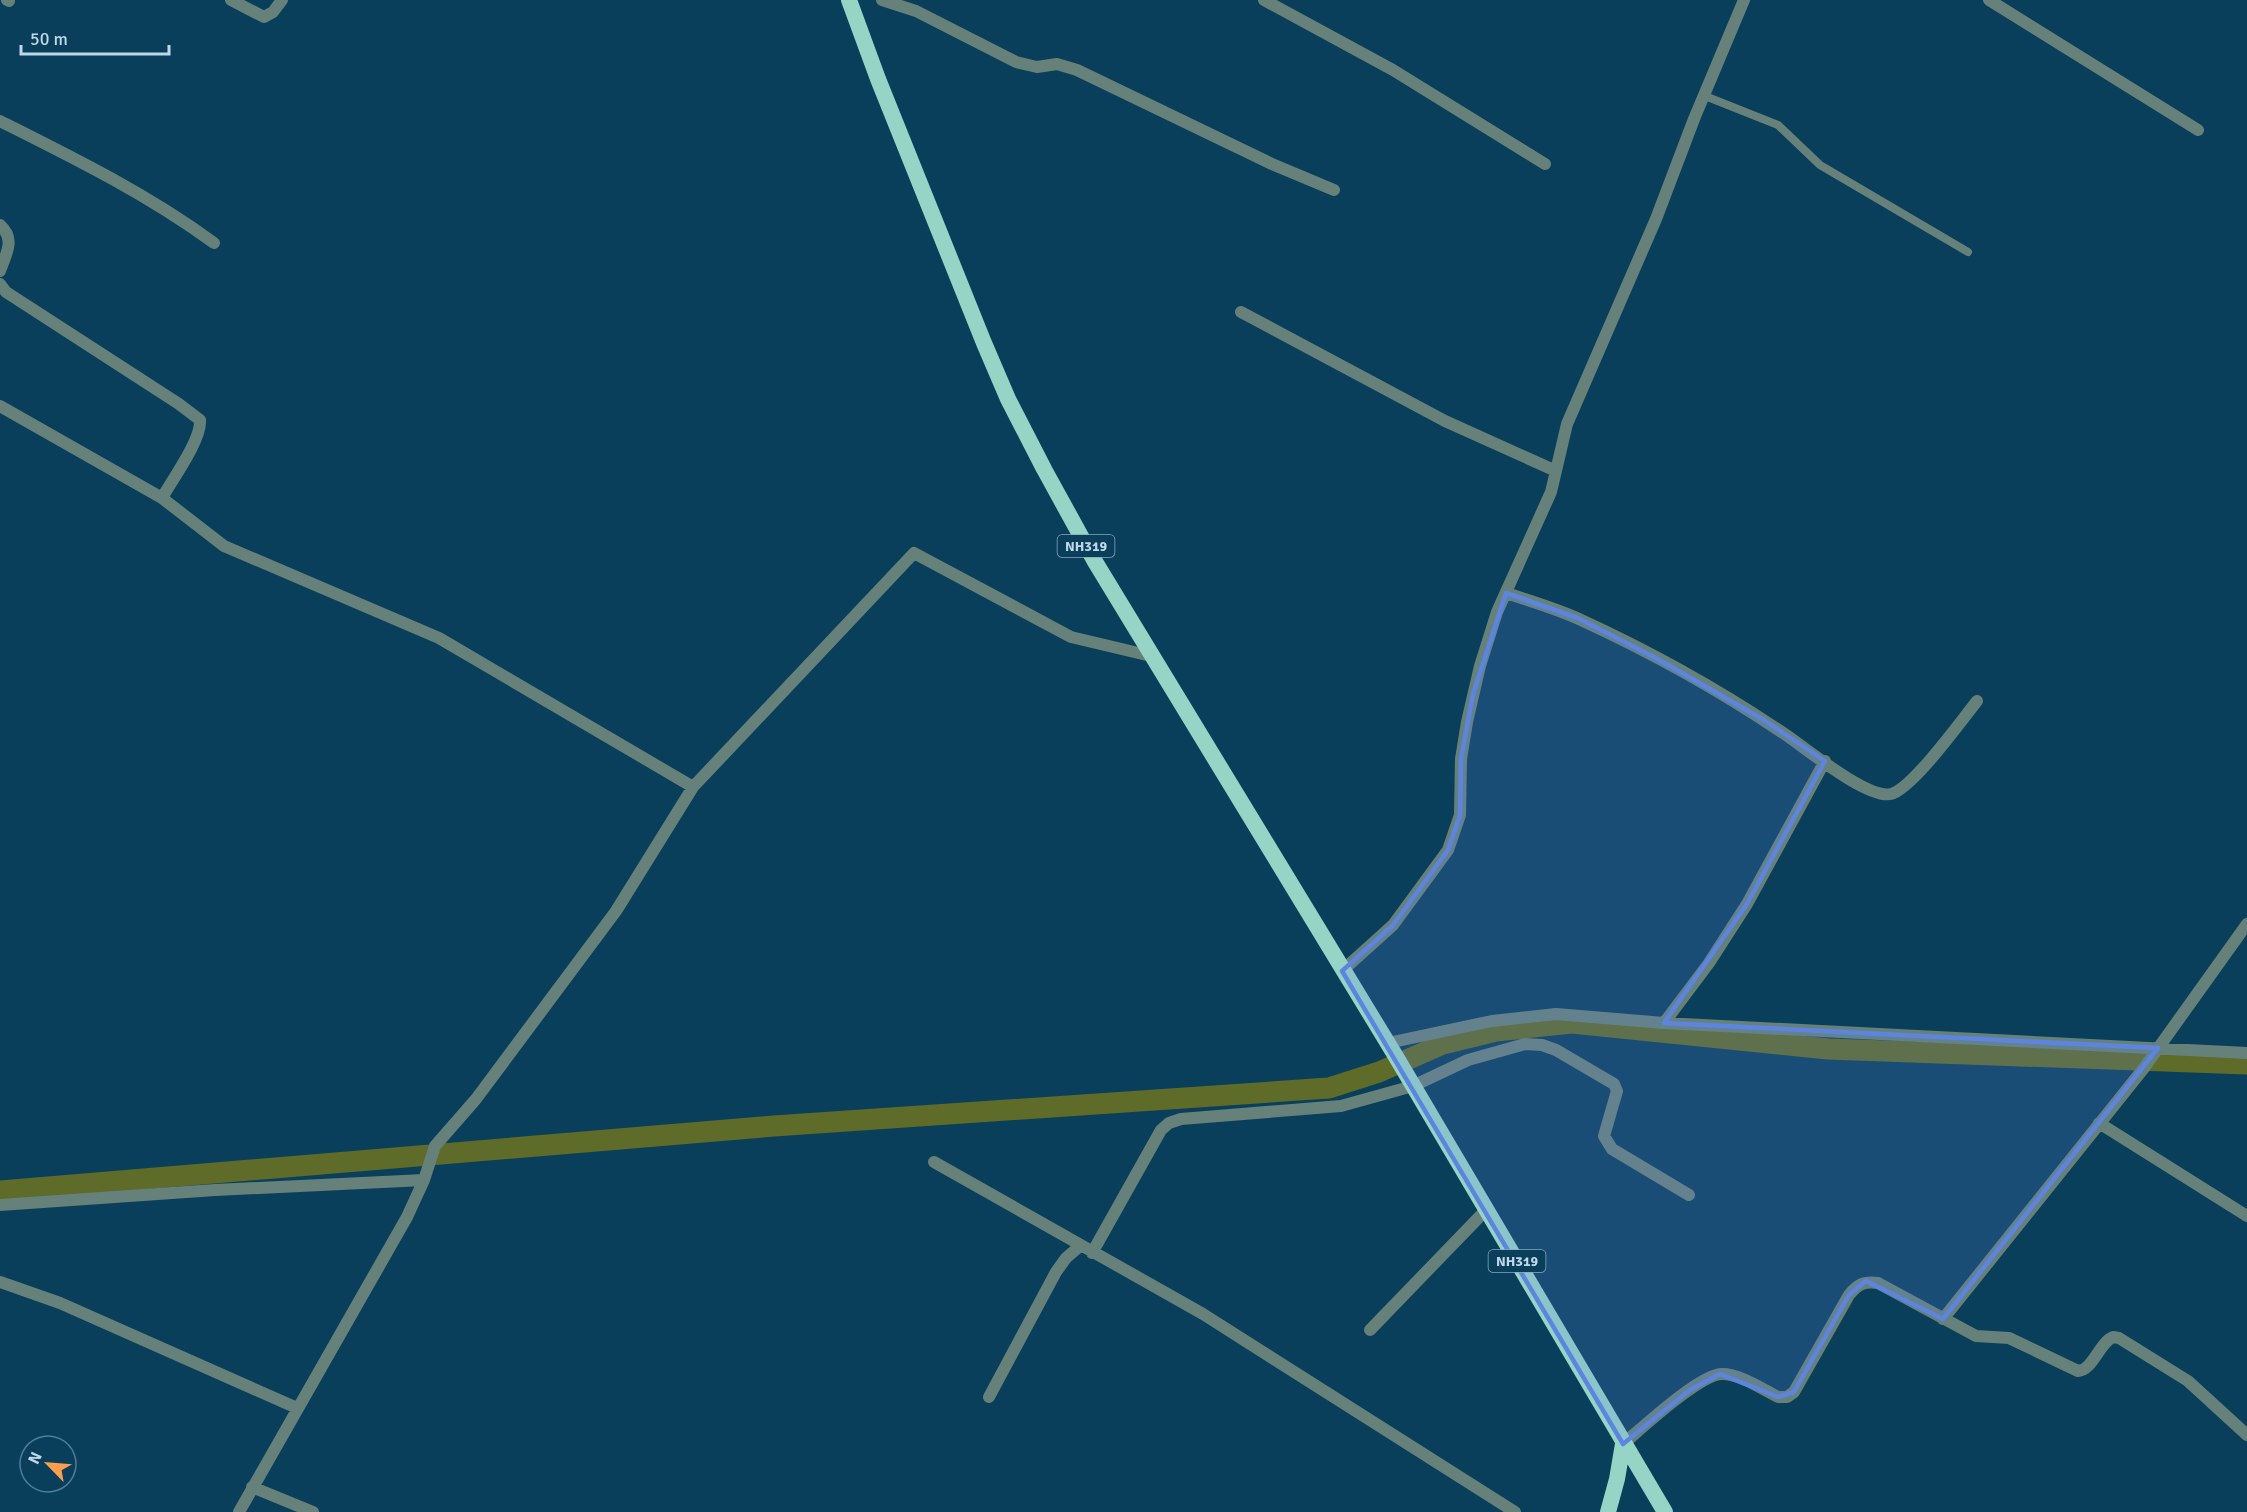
<svg xmlns="http://www.w3.org/2000/svg" width="2247" height="1512" viewBox="0 0 2247 1512" font-family="Signika,sans-serif">
  <style>
    .lines { fill: none; stroke-linecap: round; stroke-linejoin: round }
    .canal { stroke: #5f6b29; stroke-width: 21 }
    .service { stroke: #66817a; stroke-width: 8 }
    .minor { stroke: #66817a; stroke-width: 12 }
    .trunk { stroke: #96d4c6; stroke-width: 16 }
    .marked { fill: #5d85df; fill-opacity: 0.2; stroke: #5d85df; stroke-width: 4.5; stroke-linejoin: round }
    .labels { text-anchor: middle; dominant-baseline: central; stroke-width: 4.5; stroke-linejoin: round; paint-order: stroke }
    .shield { fill: #093f5b; stroke: #88a9be; stroke-width: 1.5 }
    .shield-label { font-size: 14px; font-weight: bold; fill: #bed7e9 }
  </style>
  <rect width="100%" height="100%" fill="#093f5b"/>
  <g class="lines">
    <path class="canal" d="M0,1191l774,-65 555,-38 50,-16 64,-28 53,-13 76,-8 256,26 419,15"/>
    <path class="service" d="M1705,96l73,29 42,40 148,87"/>
    <path class="minor" d="M7,0l2,1
      M231,0l33,17 9,-5 9,-12
      M882,0l34,11 100,51 21,5 20,-3 20,6 195,94 62,26
      M1264,0l129,70 152,94
      M1989,0l209,130
      M0,121c74,37 147,73 214,122
      M0,225c16,14 6,29 0,46
      M0,284l6,8 173,112 21,16c2,19 -28,60 -38,78
      M1241,312l204,109 111,50
      M0,406l162,92 62,48 215,92 254,149
      M1506,593c24,8 49,15 73,26 72,33 144,73 210,118 20,14 79,62 102,57 21,-5 70,-73 86,-93
      M1342,971l51,-46 55,-75 12,-35 1,-56 6,-37 13,-56 17,-54 54,-120 16,-68 89,-205 38,-100 50,-119
      M1664,1023l45,-60 38,-59 78,-143
      M1388,1043l104,-22 64,-7 108,9 583,30
      M2099,1123l148,93
      M934,1162l269,152 312,198
      M0,1205l215,-15 209,-10
      M1092,1253l69,-123 8,-7 12,-4 160,-13 72,-20 55,-26 57,-16 17,1 14,5 58,34 3,7 -13,45 8,13 77,46
      M0,1282l60,21 237,105
      M1943,1319l201,-251 103,-144
      M1370,1330l116,-120
      M989,1397l67,-125 10,-14 14,-12
      M1623,1444c19,-16 77,-70 99,-70 18,0 40,15 56,23h9l7,-5 55,-97c9,-11 15,-14 29,-12l98,53 33,2 69,33c15,-1 21,-28 35,-34l6,1 69,43 59,54
      M252,1487l61,25
      M239,1512l168,-295 17,-37 11,-34 41,-47 140,-188 77,-124 221,-234 157,84 80,19"/>
    <path class="trunk" d="M849,0l29,79 106,264 24,56 36,70 50,91 301,495 270,457
      M1608,1512l9,-33 6,-35"/>
  </g>
  <path class="marked" d="M1506,593l72,25 78,40 108,62 61,41 -78,143 -83,119 494,25 -215,271 -77,-38 -17,14 -55,97 -16,5 -58,-23 -30,16 -67,54 -281,-473 51,-46 55,-75 12,-35 1,-56 12,-65z"/>
  <g class="labels">
    <g class="shield">
      <rect x="1057.5" y="535" width="57" height="22" rx="4.5"/>
      <rect x="1488.5" y="1250" width="57" height="22" rx="4.5"/>
    </g>
    <g class="shield-label">
      <text x="1086" y="546">NH319</text>
      <text x="1517" y="1261">NH319</text>
    </g>
  </g>
  <g transform="translate(48 1464) rotate(295)"><circle r="28" fill="#093f5b" stroke="#517c94" stroke-width="1.5"/>
  <path d="M0-4.5L10 22L0 15L-10 22Z" fill="#fb9e50"/>
  <text y="-9" font-size="16" font-weight="bold" text-anchor="middle" fill="#bed7e9">N</text>
  </g>
  <path d="M21 45v9h148v-9" fill="none" stroke="#bed7e9" stroke-width="3"/>
  <text x="30" y="45" font-size="18" fill="#bed7e9" stroke="#093f5b" stroke-width="4.5" paint-order="stroke">50 m</text>
</svg>
